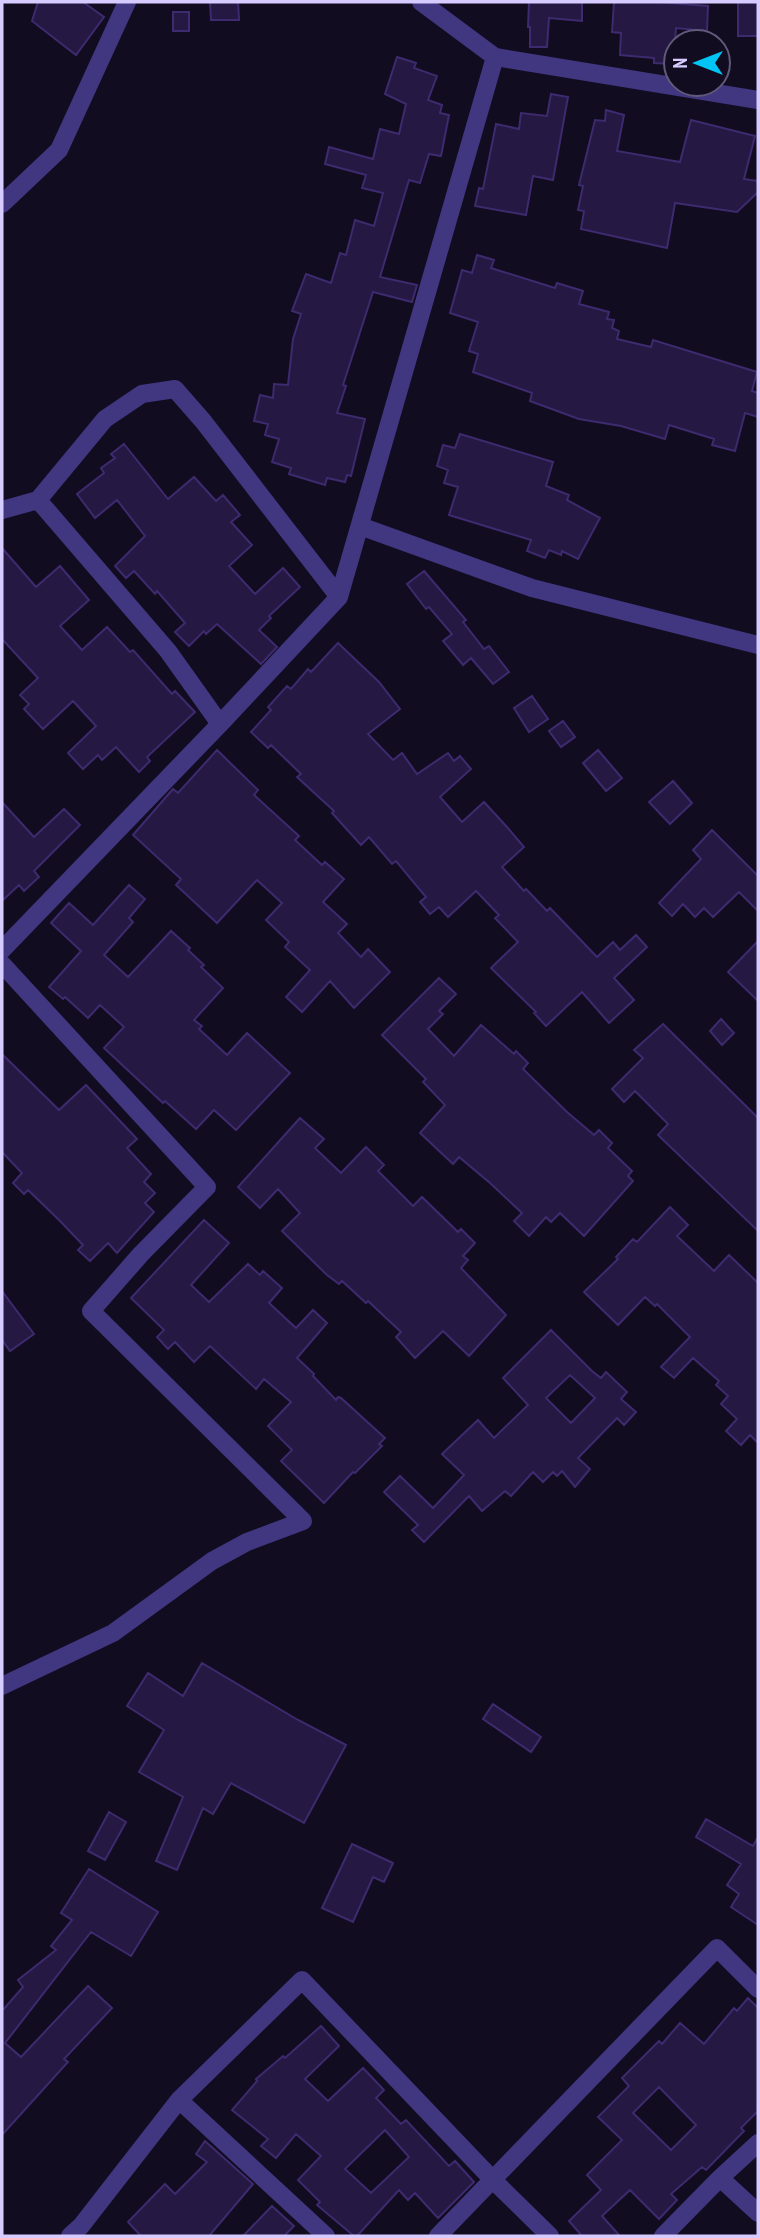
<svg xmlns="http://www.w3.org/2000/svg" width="760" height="2238" viewBox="0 0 760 2238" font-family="'PT Sans Narrow',sans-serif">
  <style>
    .building { fill: #251842; stroke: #3e2a6e; stroke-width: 2; fill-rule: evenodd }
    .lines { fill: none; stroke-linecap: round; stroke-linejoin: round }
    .minor { stroke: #413680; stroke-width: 18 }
  </style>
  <rect width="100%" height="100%" fill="#120c20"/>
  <path class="building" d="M38,2h45l21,15 -28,38 -44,-34z
    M210,2h28l1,18h-28z
    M529,2h53v19l-33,-3 -2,29h-17v-20h-2z
    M614,2h44l50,4 -1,25 -31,-3 -3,36 -19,-1v-5l-34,-3 1,-22 -9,-1z
    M738,2h20v34h-20z
    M173,12h16v19h-16z
    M397,57l19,6 -2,5 23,8 -9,24 14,5 -2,8 9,2 -8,41 -12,-2 -9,29 -11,-3 -29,97 37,8 -5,17 -39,-10 -30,93 3,1 -9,27 28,6 -14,57 -4,-1 -2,7 -18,-4 -2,7 -36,-11 2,-6 -19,-6 7,-23 -14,-4 3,-11 -14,-3 6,-26 13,3 1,-14 14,1 5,-46 8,-25 -9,-3 14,-37 25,9 9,-30 6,2 9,-35 19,6 9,-33 -21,-5 4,-13 -41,-11 4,-17 44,12 7,-30 19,5 7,-30 -21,-10z
    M551,94l17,3 -15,83 -20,-4 -7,39 -51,-9 4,-18 4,1 13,-65 23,5 2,-16 26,3z
    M606,110l18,5 -7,36 63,11 11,-42 64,16 -11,43 14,2v11l-21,20 -62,-9 -8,45 -86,-19 3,-18 -6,-1 5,-24 -4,-1 16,-65 10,1z
    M477,255l17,5 -3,8 64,20 2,-5 26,8 -4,13 30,8 -2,7 7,1 -2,8 7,3 -2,8 34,8 2,-7 104,32 -5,19 6,2v24l-13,-4 -10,38 -23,-6 2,-6 -45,-14 -4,14 -44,-13 -42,-7 -49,-18 2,-8 -59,-21 5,-18 -9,-3 9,-29 -28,-9 12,-43 10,3z
    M460,434l93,28 -7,24 23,9 -2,5 33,18 -22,41 -16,-8 -1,4 -12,-5 -4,8 -18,-7 4,-11 -82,-25 9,-28 -14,-4 4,-13 -11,-4 6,-21 12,3z
    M124,444l44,55 26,-22 22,24 7,-6 17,20 -9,7 21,23 -23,21 26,28 28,-26 17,19 -31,29 2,2 -12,12 18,17 -16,17 -44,-40 -11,10 -2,-3 -15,15 -14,-14 10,-9 -28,-32 -2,3 -21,-23 -8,7 -11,-12 30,-30 -28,-36 -22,18 -18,-24 27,-21 -3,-5 14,-10 -4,-4z
    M2,548l34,39 24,-21 29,34 -29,26 22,24 25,-23 23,25 3,-2 39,44 3,-3 20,21 -48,45 3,4 -11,11 -23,-25 -14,13 -4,-5 -15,14 -15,-16 28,-27 -23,-25 -30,28 -19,-20 5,-5 -9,-9 18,-17 -36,-39z
    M424,571l42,49 -3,2 21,27 5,-3 20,26 -16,12 -22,-26 -8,7 -20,-24 9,-7 -23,-27 -3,2 -19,-25z
    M338,643l41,39 21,27 -32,25 25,26 9,-7 15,21 31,-21 6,8 6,-5 11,13 -31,28 22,25 22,-20 23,25 17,20 -22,20 22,24 2,-2 21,22 3,-3 47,49 16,-15 7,8 16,-15 11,12 -33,31 20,22 -25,23 -27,-31 -36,34 -12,-13 2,-1 -45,-44 27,-26 -23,-24 4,-3 -23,-24 -28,26 -9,-10 -9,7 -10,-12 6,-5 -30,-36 -4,3 -23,-27 -8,8 -29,-32 2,-2 -37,-34 4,-3 -30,-29 -3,3 -17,-16 20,-22 -3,-3 19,-21 4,3 17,-20 3,3z
    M532,696l16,23 -19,13 -15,-24z
    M563,721l12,16 -14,10 -12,-16z
    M217,750l41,40 -4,5 45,41 -4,4 27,25 3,-3 19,17 -21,23 24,22 -9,9 23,24 7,-8 22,23 -36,36 -24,-27 -28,31 -16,-15 24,-27 -25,-23 4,-5 -23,-22 16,-17 -25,-23 -40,43 -41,-38 5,-6 -48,-44 40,-46 5,4z
    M598,750l24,28 -16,13 -23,-28z
    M673,781l19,22 -22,21 -21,-22z
    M2,802l32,35 30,-28 16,16 -46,46 5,6 -15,14 -5,-6 -17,16z
    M712,830l46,46v35l-19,-19 -26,25 -9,-9 -9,9 -12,-13 -11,12 -13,-13 42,-44 -8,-9z
    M129,885l16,14 -16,19 4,4 -29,33 24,22 43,-46 19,17 -2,2 16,15 -3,2 22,21 -29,32 8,6 -3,3 28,26 20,-22 43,40 -54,57 -22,-20 -18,19 -31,-28 -2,2 -59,-55 20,-21 -24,-22 -12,13 -23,-21 -2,2 -14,-12 32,-36 -30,-28 18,-20 24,22z
    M758,941v60l-30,-29z
    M439,978l17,16 -17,17 4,3 -15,15 26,27 27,-31 33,29 2,-3 12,12 -5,6 44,43 27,23 5,-5 13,13 -4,5 24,23 -4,5 5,5 -49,55 -24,-23 -9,9 -5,-5 -17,19 -15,-15 8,-8 -32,-30 -31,-26 -6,7 -33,-31 25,-28 -22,-23 3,-3 -44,-44z
    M721,1019l13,14 -12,12 -12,-14z
    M663,1024l95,94v113l-100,-96 10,-11 -33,-33 -11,11 -12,-13 31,-31 -9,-8z
    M2,1054l57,56 27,-25 51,54 -10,9 24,26 -7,8 11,11 -10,10 9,9 -37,41 -9,-10 -18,18 -12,-11 5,-5 -24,-25 -31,-30 -4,4 -11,-11 9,-10 -20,-21z
    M300,1118l24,21 -9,9 26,25 25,-26 18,18 -6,6 35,35 9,-9 36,35 3,-3 14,14 -12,13 5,4 -7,8 45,47 -37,41 -26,-25 -28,27 -19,-21 5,-5 -33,-31 -2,2 -24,-22 -3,3 -12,-9 -45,-44 18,-18 -22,-24 -18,19 -22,-21z
    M670,1207l18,18 -11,11 37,35 15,-16 29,28v160l-8,-8 -9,10 -15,-14 11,-12 -16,-15 7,-8 -12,-11 3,-4 -26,-23 -19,20 -13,-11 29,-30 -33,-33 -2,2 -10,-9 -27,28 -34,-33 34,-33 -2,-2 17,-18 4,3z
    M204,1220l25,23 -38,42 18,17 39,-38 12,11 3,-4 19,17 -13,15 27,25 17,-18 14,13 -30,35 17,16 -1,2 23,24 2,-3 3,1 44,40 -6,6 3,2 -27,27 -2,-1 -29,31 -43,-42 11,-11 -24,-24 23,-24 -27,-23 -8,10 -46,-43 -16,16 -19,-20 -7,7 -11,-12 7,-7 -33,-32z
    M2,1291l32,43 -24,17 -8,-11z
    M551,1330l41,41 9,7 5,-6 21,20 -6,7 15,13 -12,13 -7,-7 -39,40 12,11 -15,18 -13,-16 -5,5 -4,-4 -10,10 -10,-10 -22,24 -6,-5 -23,20 -13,-15 -45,46 -12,-12 6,-5 -34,-33 16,-16 33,32 31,-33 -22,-21 36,-34 16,18 34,-33 -25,-27zM570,1375l25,23 -24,25 -25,-25z
    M202,1663l96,57 48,25 -42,78 -73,-40 -18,31 -10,-6 -26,62 -21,-9 27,-64 -44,-25 25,-42 -37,-24 21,-33 35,23z
    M493,1704l48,33 -10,15 -48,-33z
    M109,1812l17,10 -21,38 -17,-9z
    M706,1819l47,27 5,-9v88l-27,-18 8,-13 -12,-9 14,-21 -45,-27z
    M352,1844l41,19 -9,19 -11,-5 -20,45 -31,-14z
    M89,1869l69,43 -27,44 -40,-24 -86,111 16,14 67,-71 24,22 -48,51 4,3 -66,73v-124l21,-24 -5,-7 38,-30 -5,-4 21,-26 -11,-7z
    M748,1998l10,10v103l-17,17 3,3 -38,39 -4,-3 -31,27 6,6 -18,19 -29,-29 -28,26 18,20h-38l-13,-15 32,-31 -14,-15 35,-35 -24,-23 31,-31 -7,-8 37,-37 3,3 18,-21 24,21 30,-36 3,3zM659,2087l37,38 -25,25 -38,-37z
    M321,2026l18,20 -34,33 23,22 35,-33 21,22 -8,8 25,26 5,-4 43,46 6,-5 19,21 -36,36 -23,-25 -7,7 -9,-10 -42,46h-3l-37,-31 3,-3 -22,-22 23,-24 -25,-22 -20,24 -15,-12 7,-7 -36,-29 25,-29 -1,-2 27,-23 2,2zM385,2130l24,27 -38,36 -26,-24z
    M205,2141l48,43 -44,52h-68l-13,-14 37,-38 10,10 32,-32 -11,-8z
    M272,2206l22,20 -10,10h-41z"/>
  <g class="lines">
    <path class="minor" d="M421,2l74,55 263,43
      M2,204l57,-54 68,-148
      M2,510l36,-10 67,-81 37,-25 33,-5 28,32 136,176
      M360,526l172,62 226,57
      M220,724l119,-127 156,-540
      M2,950l218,-226 -52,-73 -130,-151
      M2,964l205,223 -66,67 -50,57 212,210 -56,21 -35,19 -99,72 -111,53
      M179,2100l147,136
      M720,2178l38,35
      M70,2236l11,-10 98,-126 123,-120 192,201 56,55
      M438,2236l279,-288 41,41
      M663,2236l57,-58 38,-35"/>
  </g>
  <rect width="760" height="2238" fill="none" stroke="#d7ccff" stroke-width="7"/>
  <g transform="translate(697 63) rotate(270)"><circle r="33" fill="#120c20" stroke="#615979" stroke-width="2"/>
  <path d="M0-5L12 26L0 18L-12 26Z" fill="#00c5f7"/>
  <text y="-10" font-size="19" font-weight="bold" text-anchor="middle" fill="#d7ccff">N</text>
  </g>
</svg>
